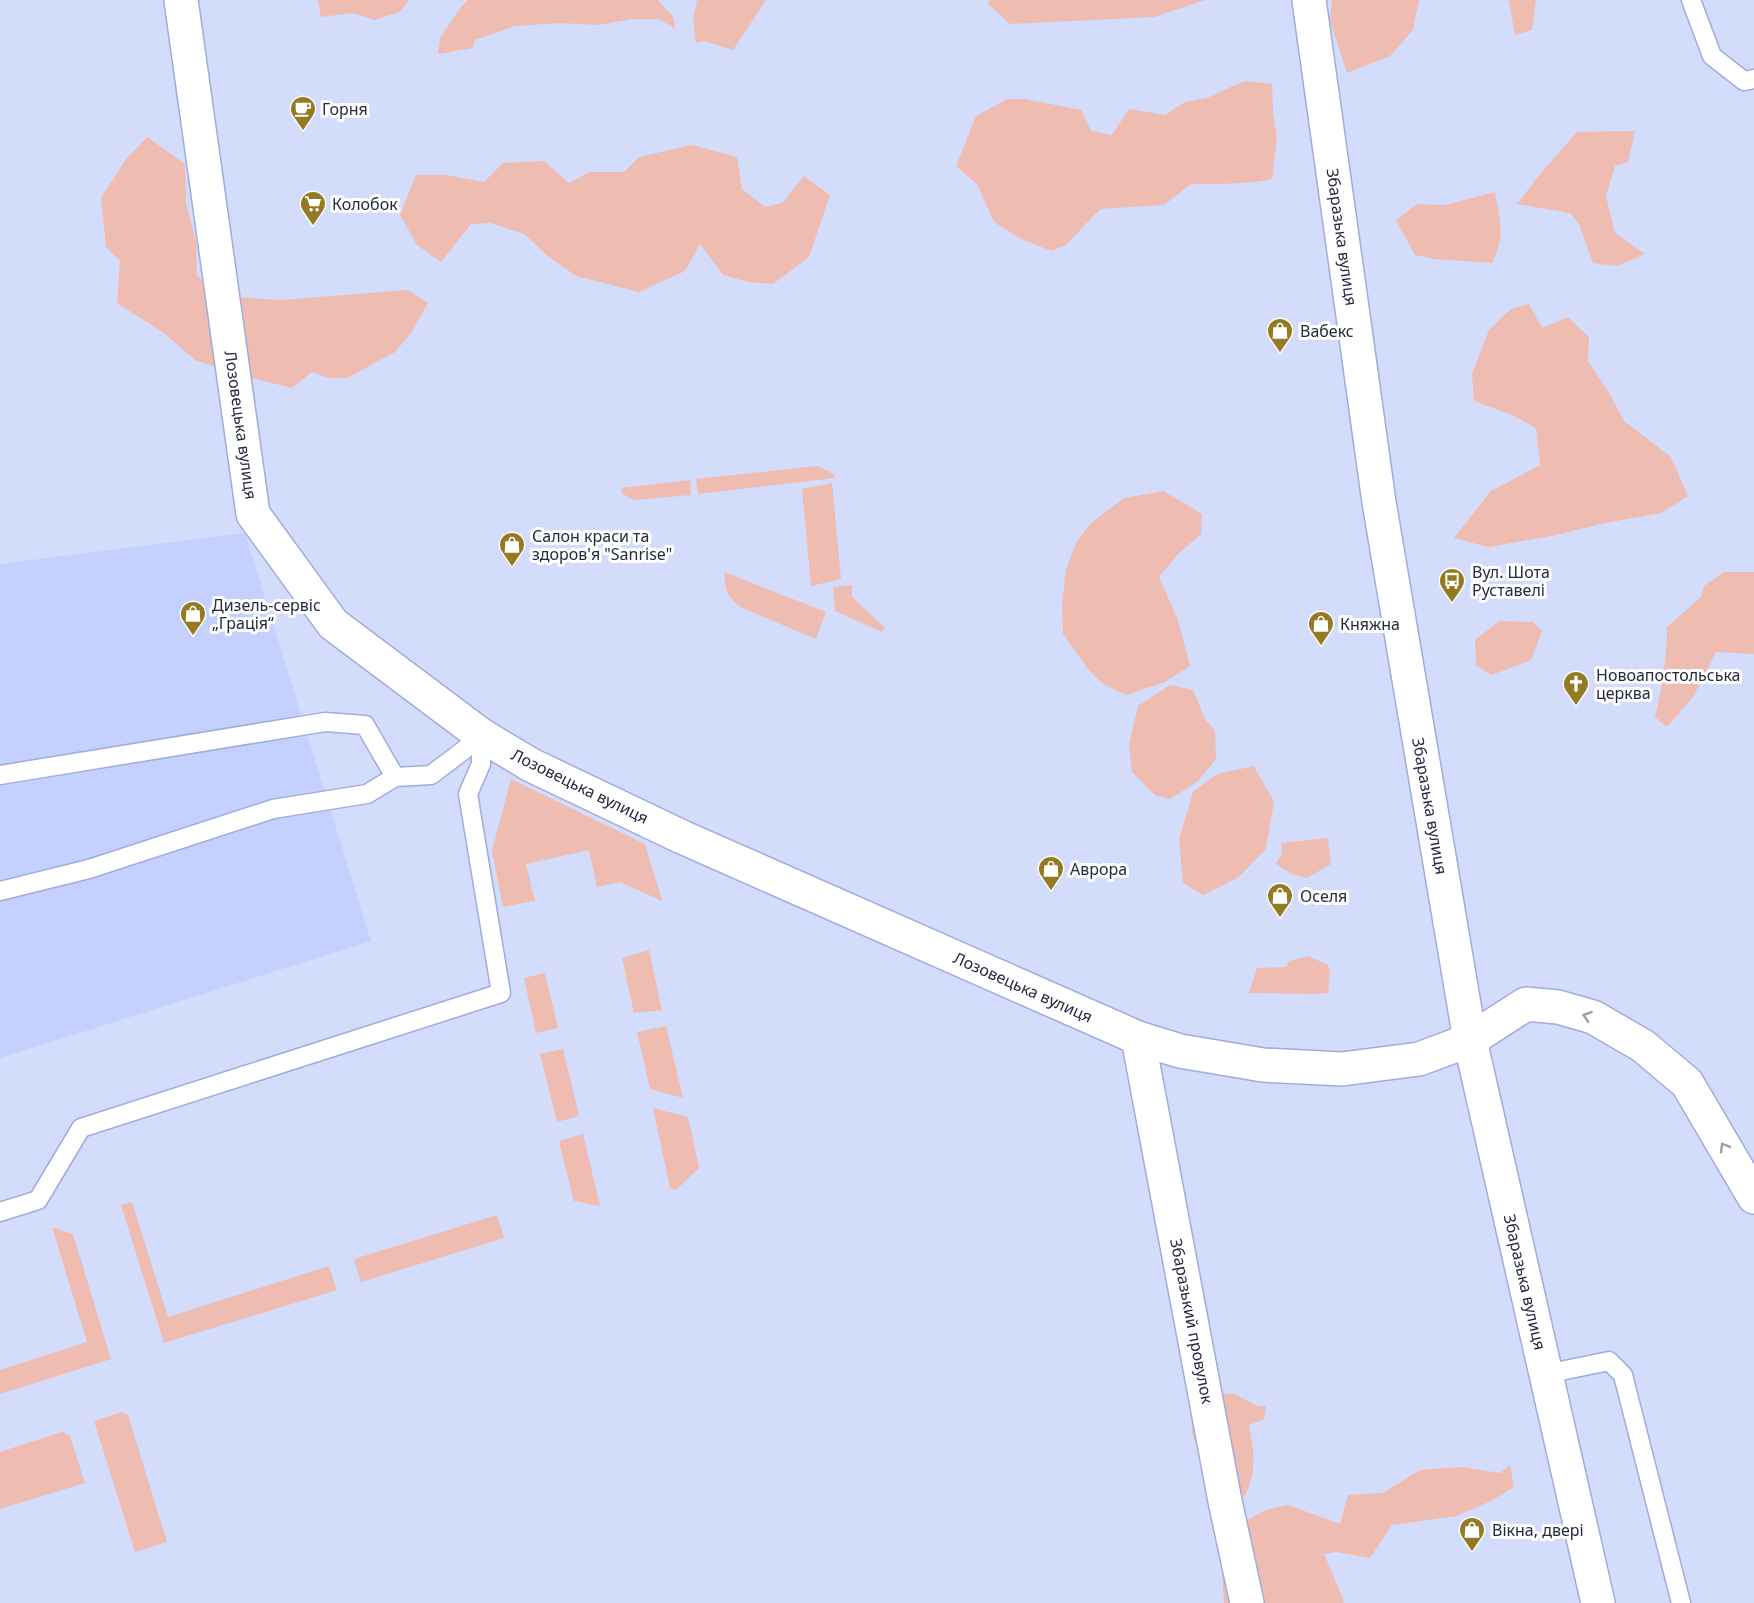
<svg xmlns="http://www.w3.org/2000/svg" width="1754" height="1603" viewBox="0 0 1754 1603" font-family="'Noto Sans',sans-serif">
  <style>
    .built { fill: #c4d1fe }
    .green { fill: #eebcb1 }
    .lines { fill: none; stroke-linecap: round; stroke-linejoin: round }
    .lane-casing { stroke: #9facdd; stroke-width: 21 }
    .street-casing { stroke: #9facdd; stroke-width: 36 }
    .secondary-casing { stroke: #9facdd; stroke-width: 36 }
    .lane { stroke: #fff; stroke-width: 18 }
    .street { stroke: #fff; stroke-width: 33 }
    .secondary { stroke: #fff; stroke-width: 33 }
    .oneway { stroke: #9d9fa8 }
    .labels { text-anchor: middle; dominant-baseline: central; stroke-width: 6; stroke-linejoin: round; paint-order: stroke }
    .poi-label { font-size: 16px; fill: #252a3d; stroke: #fefefe; text-anchor: start }
    .street-label { font-size: 16px; fill: #252a3d; stroke: #fefefe }
  </style>
  <rect width="100%" height="100%" fill="#d3dcfb"/>
  <path class="built" d="M245,533l126,408 -371,117v-494z"/>
  <path class="green" d="M318,0h91l-9,12 -26,8 -21,-7 -32,4z
    M468,0h190l16,18 1,10 -17,-9h-25l-36,6 -38,-2 -44,3 -40,14 -2,8 -35,6 2,-16 20,-30z
    M697,0h69l-33,50 -29,-9 -8,2 -3,-24z
    M989,0h216l-51,17 -144,7 -22,-20z
    M1332,0h87l-6,30 -23,26 -43,17 -17,-52z
    M1509,0h27l-4,30 -17,5z
    M1244,81l28,3 1,28 4,26 -5,41 -17,3 -32,2h-32l-27,21 -64,4 -34,36 -15,6 -32,-13 -25,-16 -17,-38 -21,-18 20,-50 31,-17h18l56,11 10,21 21,4 17,-26 36,6 20,-13 22,-4z
    M1635,131l-7,31 -13,4 -9,30 9,37 30,21 -28,12 -24,-3 -14,-39 -9,-11 -53,-9 24,-31 36,-41z
    M147,137l38,27 1,39 10,38 1,35 26,20 57,4 128,-10 20,13 -17,30 -16,19 -48,26h-19l-16,-6 -20,16 -56,-14 -41,-14 -31,-27 -47,-30 3,-42 -14,-14 -5,-49 25,-39z
    M692,145l45,12 5,32 23,18 17,-4 22,-27 26,19 -21,62 -36,27 -25,-2 -25,-7 -23,-31 -15,27 -46,21 -63,-16 -28,-20 -24,-22 -33,-11 -20,1 -30,38 -24,-17 -17,-30 16,-40h30l38,7 19,-19 41,-2 25,22 20,-11h35l15,-15z
    M1495,192c5,30 11,43 -3,71l-58,-4 -19,-4 -19,-35 21,-16 28,1z
    M1529,304l13,24 26,-11 21,20 -1,24 21,32 15,28 47,36 17,39 -27,17 -56,10 -53,13 -64,11 -34,-9 37,-47 49,-26 -4,-37 -24,-13 -38,-14 -2,-27 17,-44 22,-21z
    M817,466l17,8 1,4 -137,16 -2,-15z
    M690,480l1,15 -58,5 -11,-7 -1,-5z
    M832,483l9,96 -30,7 -9,-97z
    M1164,491l38,23 -1,20 -23,20 -19,23 19,43 12,46 -25,16 -39,13 -23,-11 -15,-15 -25,-35 -1,-30 4,-34 10,-27 14,-19 34,-26z
    M724,572l102,40 -10,27 -76,-32c-15,-12 -14,-18 -16,-35z
    M1724,572h30v82l-38,-2 -23,45 -26,30 -12,-10c7,-30 12,-59 12,-90l34,-30 3,-11z
    M852,585v12l33,31 -3,4 -47,-21 -2,-24z
    M1499,621l34,1 9,9 -11,29 -39,15 -16,-9 -1,-26z
    M1170,685l23,5 12,29 10,12 1,28 -18,22 -28,18 -15,-4 -23,-23 -3,-27 9,-39z
    M1254,766l20,36 -8,47 -27,28 -36,18 -20,-12 -4,-43 14,-48 24,-18z
    M511,779l134,65 17,57 -42,-19 -23,5 -8,-37 -63,14 9,37 -32,6 -11,-56z
    M1328,838l3,26 -24,14 -15,-4 -16,-10 6,-11 -1,-10z
    M649,950l13,60 -28,3 -12,-55z
    M1308,956l20,9 2,7 -2,21 -15,1 -64,-1 8,-25 29,-1 3,-6z
    M545,973l13,55 -22,5 -12,-55z
    M666,1026l17,72 -33,-9 -13,-57z
    M563,1049l16,67 -22,6 -17,-68z
    M653,1108l35,9 11,51 -23,22 -6,-2z
    M583,1134l17,72 -26,-5 -15,-60z
    M132,1202l36,115 161,-51 8,24 -173,53 -43,-138z
    M497,1215l7,23 -143,44 -7,-23z
    M52,1227l21,7 38,125 -111,35v-24l87,-28z
    M1211,1393l24,1 22,12h9l-2,13 -15,6c5,26 8,46 -4,71l-16,3 -27,-37 -10,-29 1,-22z
    M122,1412l6,3 39,127 -32,10 -41,-131z
    M62,1432l8,4 15,47 -85,26v-57z
    M1510,1465l4,22 -23,14 -34,15 -65,9 -22,33 -34,-6 -12,2 20,47 -1,2h-119l-2,-35 18,-44 26,-14 22,-5 52,19 8,-29 35,-2 37,-23 41,-3 39,6z"/>
  <g class="lines">
    <defs>
      <path id="lane" d="M1691,0l21,56 32,25 10,-2
        M0,775l325,-53 40,3 30,52
        M0,891l89,-22 184,-60 94,-15 28,-17 36,-2 33,-25 17,-15v29l-13,30 33,199 -420,135 -43,72 -38,12
        M1546,1374l63,-13 14,14 58,228"/>
      <path id="street" d="M181,0l72,514 80,110 148,111 50,30 151,72 456,201 42,13 83,14 79,4 77,-10 51,-19 56,-36 32,3 35,10 50,29 44,37 67,114
        M1138,1038l87,463 22,102"/>
      <path id="secondary" d="M1309,0l70,502 91,538 128,563"/>
    </defs>
    <use href="#lane" class="lane-casing"/>
    <use href="#street" class="street-casing"/>
    <use href="#secondary" class="secondary-casing"/>
    <use href="#lane" class="lane"/>
    <use href="#street" class="street"/>
    <use href="#secondary" class="secondary"/>
  </g>
  <defs><path id="oneway-chevron" d="M-2-3.5L2.5 0L-2 3.5" fill="none" stroke-width="1.6" stroke-linecap="round" stroke-linejoin="round" transform="scale(1.5)"/></defs>
  <g class="oneway">
    <use href="#oneway-chevron" transform="translate(1587 1016) rotate(-161)"/>
    <use href="#oneway-chevron" transform="translate(1724 1147) rotate(-120)"/>
  </g>
  <defs>
    <symbol id="cafe-pin" viewBox="-11 -11 22 30"><path d="M0 17L-7.5 6A9.5 9.5 0 1 1 7.5 6Z" fill="#947b23" stroke="#fefefe"/><path d="M-5.5-4.5H6V0H3Q3 3.5 0 3.5H-2.5Q-5.5 3.5-5.5 0ZM3-3.2v2h1.7v-2ZM-6 4.5H4V6H-6Z" fill="#fff"/></symbol>
    <symbol id="supermarket-pin" viewBox="-11 -11 22 30"><path d="M0 17L-7.5 6A9.5 9.5 0 1 1 7.5 6Z" fill="#947b23" stroke="#fefefe"/><path d="M-6-5.5h2.5l.6 2H6L4.5 2H-2.5L-4.4-4H-6ZM-1.5 3.2a1.3 1.3 0 1 0 .1 0ZM3 3.2a1.3 1.3 0 1 0 .1 0Z" fill="#fff"/></symbol>
    <symbol id="shop-pin" viewBox="-11 -11 22 30"><path d="M0 17L-7.5 6A9.5 9.5 0 1 1 7.5 6Z" fill="#947b23" stroke="#fefefe"/><path d="M-5-2.5h2.3a2.7 3.5 0 0 1 5.4 0H5L5.5 6h-11ZM-1.5-2.5h3a1.5 2.3 0 0 0-3 0Z" fill="#fff"/></symbol>
    <symbol id="bus-pin" viewBox="-11 -11 22 30"><path d="M0 17L-7.5 6A9.5 9.5 0 1 1 7.5 6Z" fill="#947b23" stroke="#fefefe"/><path d="M-5-6H5V4H4V6H2V4H-2V6H-4V4H-5ZM-3.5-4V0h7V-4ZM-3.5 1.2v1.5H-2V1.2ZM2 1.2v1.5H3.5V1.2Z" fill="#fff"/></symbol>
    <symbol id="church-pin" viewBox="-11 -11 22 30"><path d="M0 17L-7.5 6A9.5 9.5 0 1 1 7.5 6Z" fill="#947b23" stroke="#fefefe"/><path d="M-1.2-6h2.4v3.5h3.3v2.4h-3.3V6h-2.4V-.1h-3.3v-2.4h3.3Z" fill="#fff"/></symbol>
  </defs>
  <g fill-rule="evenodd">
    <use href="#cafe-pin" x="288" y="94" width="30" height="40"/>
    <use href="#supermarket-pin" x="298" y="189" width="30" height="40"/>
    <use href="#shop-pin" x="1265" y="316" width="30" height="40"/>
    <use href="#shop-pin" x="497" y="530" width="30" height="40"/>
    <use href="#bus-pin" x="1437" y="566" width="30" height="40"/>
    <use href="#shop-pin" x="178" y="599" width="30" height="40"/>
    <use href="#shop-pin" x="1306" y="609" width="30" height="40"/>
    <use href="#church-pin" x="1561" y="669" width="30" height="40"/>
    <use href="#shop-pin" x="1036" y="854" width="30" height="40"/>
    <use href="#shop-pin" x="1265" y="881" width="30" height="40"/>
    <use href="#shop-pin" x="1457" y="1515" width="30" height="40"/>
  </g>
  <g class="labels">
    <g class="poi-label">
      <text x="322" y="109">Горня</text>
      <text x="332" y="204">Колобок</text>
      <text x="1300" y="331">Вабекс</text>
      <text x="532" y="536">Салон краси та<tspan x="532" dy="18">здоров'я "Sanrise"</tspan></text>
      <text x="1472" y="572">Вул. Шота<tspan x="1472" dy="18">Руставелі</tspan></text>
      <text x="212" y="605">Дизель-сервіс<tspan x="212" dy="18">„Грація“</tspan></text>
      <text x="1340" y="624">Княжна</text>
      <text x="1596" y="675">Новоапостольська<tspan x="1596" dy="18">церква</tspan></text>
      <text x="1070" y="869">Аврора</text>
      <text x="1300" y="896">Оселя</text>
      <text x="1492" y="1530">Вікна, двері</text>
    </g>
    <g class="street-label">
      <text transform="translate(1342 237) rotate(82)">Збаразька вулиця</text>
      <text transform="translate(241 425) rotate(82)">Лозовецька вулиця</text>
      <text transform="translate(580 786) rotate(26)">Лозовецька вулиця</text>
      <text transform="translate(1430 806) rotate(80)">Збаразька вулиця</text>
      <text transform="translate(1023 987) rotate(24)">Лозовецька вулиця</text>
      <text transform="translate(1525 1282) rotate(77)">Збаразька вулиця</text>
      <text transform="translate(1192 1321) rotate(79)">Збаразький провулок</text>
    </g>
  </g>
</svg>
